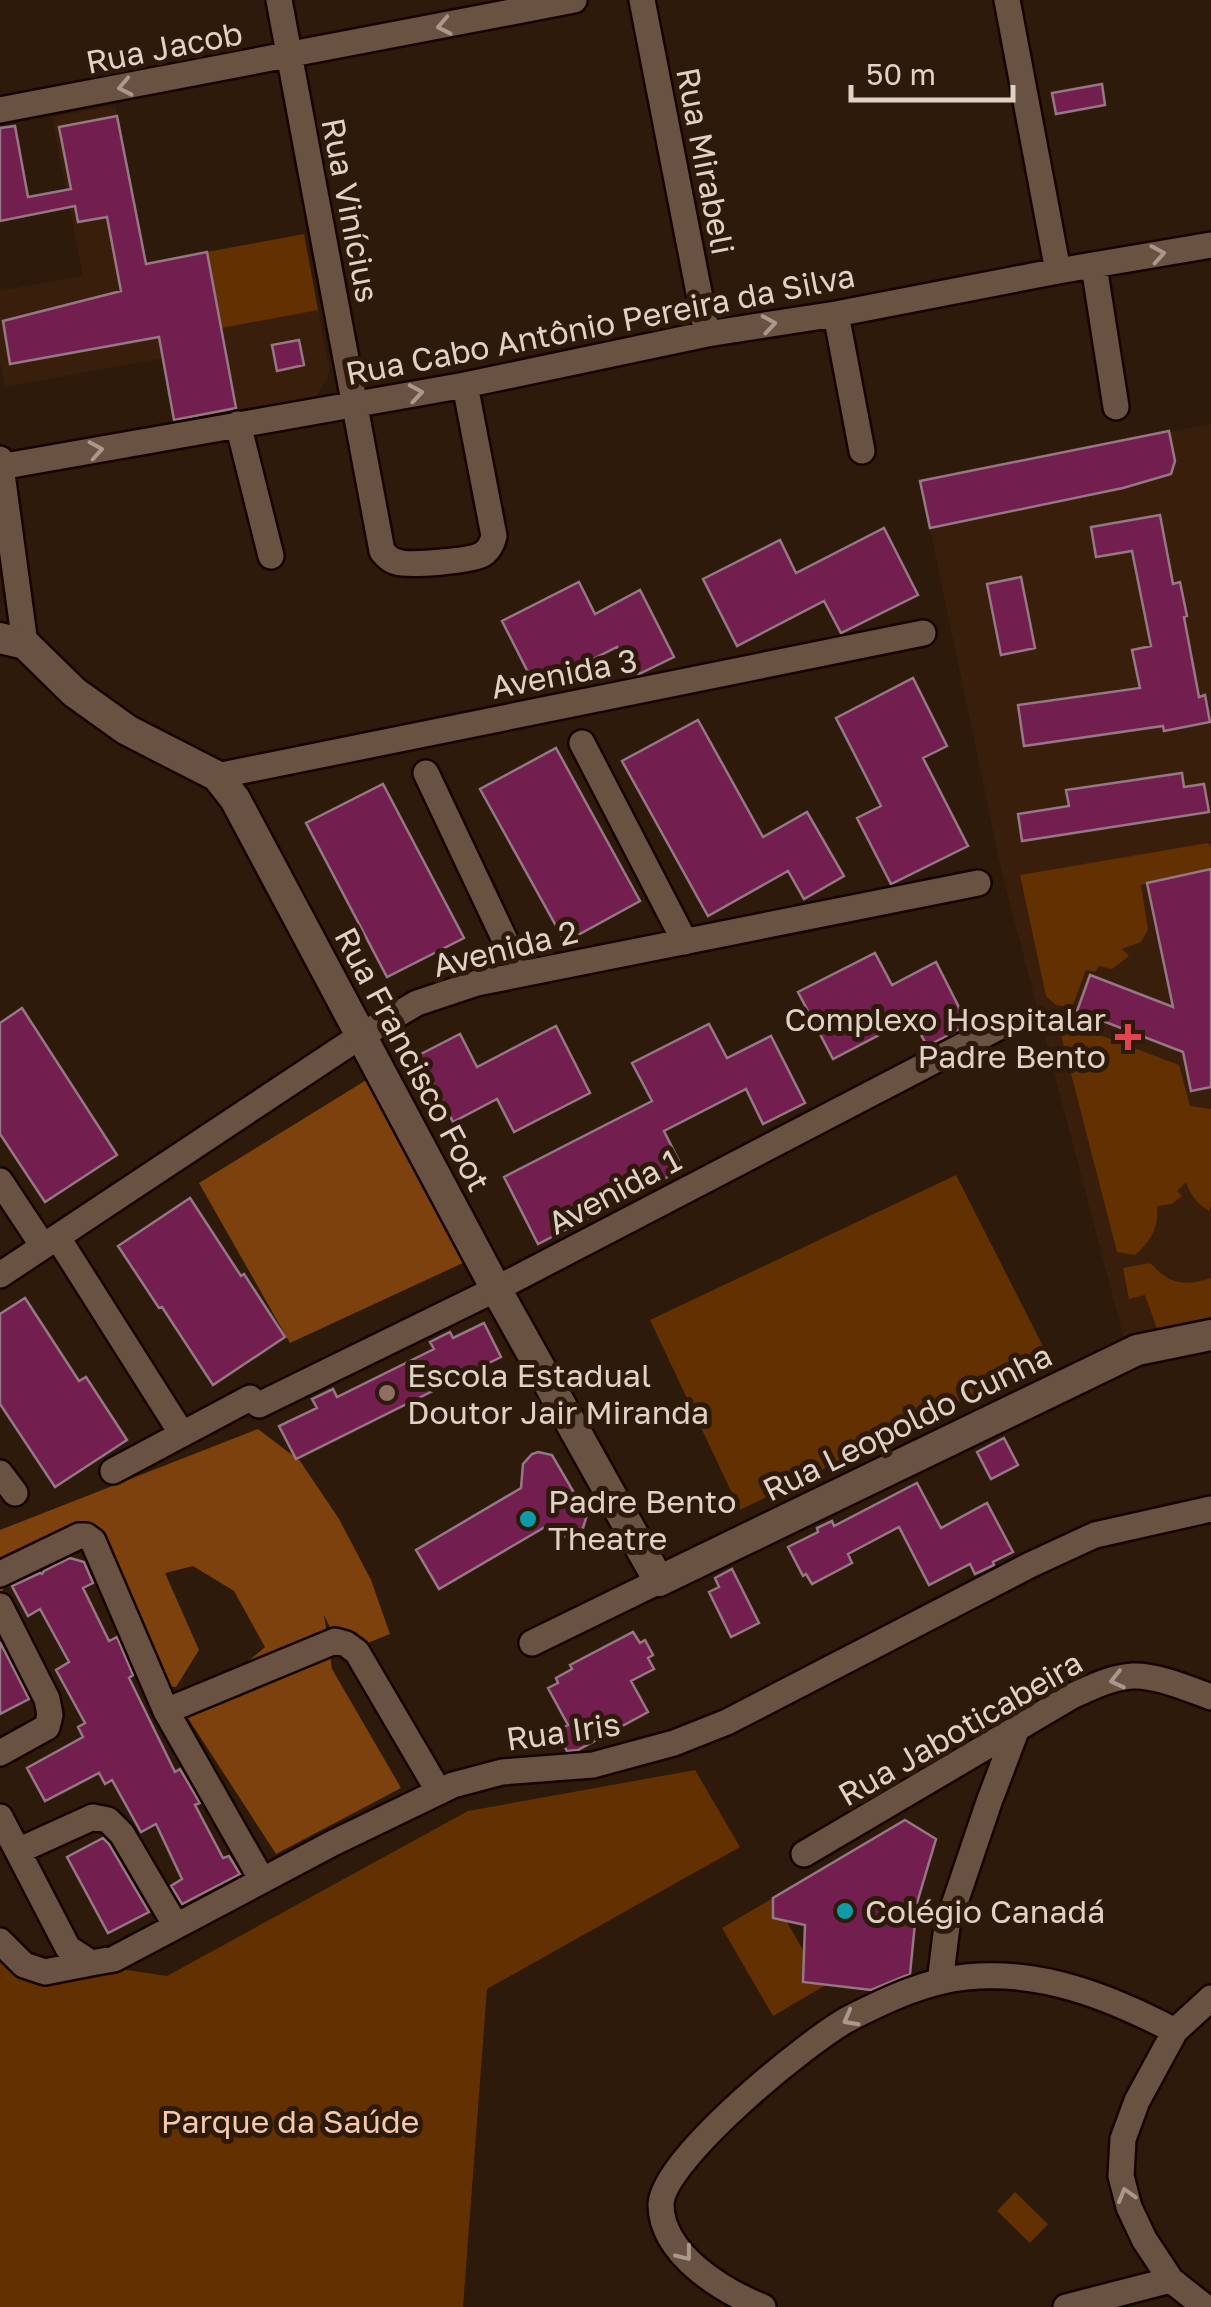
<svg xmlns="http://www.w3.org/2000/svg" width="1211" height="2307" viewBox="0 0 1211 2307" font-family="'Golos Text',sans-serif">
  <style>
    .built { fill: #391f0b }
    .green { fill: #623001 }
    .forest { fill: #7c410c }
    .building { fill: #721e4e; stroke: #957785; stroke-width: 2.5 }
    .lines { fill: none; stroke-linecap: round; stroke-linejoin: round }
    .street-casing { stroke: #150400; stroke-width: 30 }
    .secondary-casing { stroke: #150400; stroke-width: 35 }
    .street { stroke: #6a5242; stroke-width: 25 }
    .secondary { stroke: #6a5242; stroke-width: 30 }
    .oneway { stroke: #ab988c }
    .health-dot { fill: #e0444e; stroke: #2e1a0b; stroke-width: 4 }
    .education-dot { fill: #8d6e63; stroke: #2e1a0b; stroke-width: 4 }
    .culture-dot { fill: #0f9aa8; stroke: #2e1a0b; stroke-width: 4 }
    .labels { text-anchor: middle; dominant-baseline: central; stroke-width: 10; stroke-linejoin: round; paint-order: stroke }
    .street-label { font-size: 32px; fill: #e0d2c9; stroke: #2e1a0b }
    .poi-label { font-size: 32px; fill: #e0d2c9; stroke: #2e1a0b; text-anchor: start }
    .park-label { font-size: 32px; fill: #f4c9ac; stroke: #2e1a0b }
  </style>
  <rect width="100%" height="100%" fill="#2e1a0b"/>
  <path class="built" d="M115,105l31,158 158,-29 26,139 -15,25 -140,26 -13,-66 -157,29 -5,-26v-70l83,-15 -31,-159z
    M1211,424v897l-87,18 -122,-466 -82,-392z"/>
  <path class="green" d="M304,234l14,76 -97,18 -14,-76z
    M1208,843l3,4v22l-70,16 7,45 -7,12 -19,7 7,7 -17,13 -13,-3 -4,6 -9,-2 -14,37 -16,-2 -10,-9 -26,-121z
    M1057,1019l122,46 11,41 21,3v97l-2,5c-13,-8 -18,-16 -23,-29l-9,9 5,5 -10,8 -15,2c2,21 -6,35 -22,49l-18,-3z
    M956,1175l93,183 -309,152 -90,-190z
    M1150,1263c20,21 33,24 61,15v39l-54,12 -12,-34 -16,4 -6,-31z
    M695,1770l45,77 -253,142 -24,318h-463v-356l167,25 301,-165z
    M773,1898l51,88 -51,30 -51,-88z
    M1015,2192l33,32 -18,19 -33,-32z"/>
  <path class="forest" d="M368,1079l97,183 -175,81 -91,-160z
    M258,1429l42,32 39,58 32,61 19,54 -47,19 -19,-38 8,54 69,119 -125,66 -90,-139 79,-68 -31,-56 -41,-25 -28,7 34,77 -23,37 -9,-1 -78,-143 -84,39 -5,18v-70z"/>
  <path class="building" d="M1102,84l3,21 -49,9 -4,-21z
    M117,116l29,148 61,-12 29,156 -62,12 -15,-83 -149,27 -7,-43 118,-30 -14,-74 -29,5 -3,-16 -75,15v-93l15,-2 13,71 43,-8 -12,-62z
    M299,340l5,25 -27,6 -5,-26z
    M1169,431l6,30 -4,13 -48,14 -193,40 -10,-47z
    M1160,515l13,69 7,-2 7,34 -3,1 15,80 6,-2 5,27 -46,9 -1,-5 -139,20 -6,-41 122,-17 -8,-38 19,-4 -19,-95 -36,6 -5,-30z
    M884,528l34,67 -77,38 -17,-32 -87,45 -34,-67 77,-39 16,33z
    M1021,577l14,71 -34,7 -14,-71z
    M579,582l16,32 45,-24 34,67 -33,16 -9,2 -15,-28 -81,41 -34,-67z
    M913,678l34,68 -24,12 45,88 -77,38 -34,-66 24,-12 -45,-88z
    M698,720l65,117 44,-25 37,64 -40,23 -16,-28 -80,45 -86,-155z
    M556,748l84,153 -75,41 -85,-153z
    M1182,773l2,14 20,-3 5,28 -187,29 -4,-27 51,-8 -3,-16z
    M383,784l81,154 -77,39 -81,-154z
    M1211,869v218l-20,4 -8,-39 -106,-41 13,-36 83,32 -26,-124z
    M875,953l17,32 44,-23 32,63 -41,21 -15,-28 -79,41 -35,-67z
    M22,1008l95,147 -72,47 -45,-68v-111z
    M709,1024l18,34 44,-22 34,67 -42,21 -17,-35 -82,42 19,38 -145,75 -34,-67 148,-76 -20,-38z
    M556,1026l34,67 -76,39 -17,-33 -44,23 -34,-67 41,-21 17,33z
    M190,1198l51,78 3,-2 41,63 -72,48 -51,-78 -3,1 -41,-62z
    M25,1298l54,83 7,-4 41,63 -72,47 -55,-83v-90z
    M484,1323l17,34 -205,102 -17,-33 38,-18 -5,-9 21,-10 4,8 97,-48 -4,-7 20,-10 3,6z
    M1004,1438l14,27 -27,14 -14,-27z
    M538,1452l14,3 35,60 -4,13 -11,8 -7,1 -6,-2 -14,-8 -106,62 -23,-39 105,-62 2,-24 9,-10z
    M917,1483l24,45 46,-25 26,49 -20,10 1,3 -19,9 -5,-10 -41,21 -30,-58 -51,27 4,9 -40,21 -6,-10 -3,2 -15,-29 30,-15 -1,-4 15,-7 2,5z
    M70,1558l14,4 9,21 -10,5 26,53 8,-4 16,38 -4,3 46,94 5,-3 20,34 -5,2 28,53 6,-2 11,18 -58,30 -11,-18 11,-7 -26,-55 -15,8 -29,-52 -7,4 -6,-11 -54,28 -18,-33 56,-31 -5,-10 7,-4 -29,-53 13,-8 -29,-53 -12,7 -16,-30 28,-13 2,1 2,-3z
    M732,1569l27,54 -28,14 -22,-45 10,-5 -4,-9z
    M633,1632l7,11 5,-3 8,15 -5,3 6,11 -23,12 17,31 -70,38 -11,1 -11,-20 12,-6 -20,-37 10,-5 -2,-5 16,-9 -2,-4z
    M0,1642l29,57 -29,15z
    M905,1820l31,19 -19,64 -7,71 -39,16 -68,-8 2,-57 -32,-7v-20z
    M103,1838l6,6 40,68 -41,21 -41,-76z"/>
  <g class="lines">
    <defs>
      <path id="street" d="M279,0l103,551c6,7 10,11 20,12 14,2 66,-2 79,-8 8,-4 11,-11 13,-19l-29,-151
        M642,0l65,334
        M1007,0l51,271
        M0,110l574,-110
        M1094,266l22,141
        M836,314l26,137
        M238,424l33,132
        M0,459l25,185
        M0,467l465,-82 242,-51 129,-20 222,-43 153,-26
        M582,743l103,199
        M426,773l95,201
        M217,776l706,-143
        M0,1181l43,65
        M58,1238l124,196
        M0,1275l362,-240 55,-32 60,-20 501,-100
        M259,1405l237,-116 501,-261
        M113,1471l137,-73
        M0,1473l15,20
        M0,1574l79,-38h7l7,5 73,170 96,169
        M0,1606l47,93 3,16 -3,12 -47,26
        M532,1643l127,-62
        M166,1711l169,-70 11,3 11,8 82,140
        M0,1817l68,131 23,15 23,-4 219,-116 120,-58 49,-13 91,-7 81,-22 53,-21 303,-157 65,-30 116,-26
        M18,1851l75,-34 15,3 14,14 54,92
        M804,1854l268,-158c20,-9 40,-19 61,-20 24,-1 56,13 78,21
        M0,1941l24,24 21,7 46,-9
        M940,1982l7,-56 42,-124 27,-71
        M763,2307c-40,-16 -101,-52 -102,-102 0,-45 150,-167 191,-188 36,-18 74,-36 114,-40 74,-8 144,20 209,54
        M1066,2307l105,-27
        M1205,2307l-34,-27 -27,-41 -15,-32 -8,-31 2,-37 14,-38 38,-70 36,-33"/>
      <path id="secondary" d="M0,638l25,6 49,48 53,38 90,46 18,23 261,490 163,292 478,-231 74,-15"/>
    </defs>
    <use href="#street" class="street-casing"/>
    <use href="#secondary" class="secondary-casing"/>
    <use href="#street" class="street"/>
    <use href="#secondary" class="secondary"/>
  </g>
  <defs><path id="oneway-chevron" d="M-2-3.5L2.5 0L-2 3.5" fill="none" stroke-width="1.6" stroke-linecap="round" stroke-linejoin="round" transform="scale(2.5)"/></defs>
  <g class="oneway">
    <use href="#oneway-chevron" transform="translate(444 26) rotate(169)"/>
    <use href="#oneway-chevron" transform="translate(125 87) rotate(169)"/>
    <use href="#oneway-chevron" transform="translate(1158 254) rotate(-10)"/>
    <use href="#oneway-chevron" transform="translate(769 324) rotate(-9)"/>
    <use href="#oneway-chevron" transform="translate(416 393) rotate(-9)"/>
    <use href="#oneway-chevron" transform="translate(96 450) rotate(-10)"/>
    <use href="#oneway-chevron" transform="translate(1117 1680) rotate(167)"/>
    <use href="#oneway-chevron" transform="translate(850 2019) rotate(151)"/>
    <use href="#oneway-chevron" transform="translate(1126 2195) rotate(-106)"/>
    <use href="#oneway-chevron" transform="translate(685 2254) rotate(52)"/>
  </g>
  <path class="health-dot" d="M1123 1022h10v10h10v10h-10v10h-10v-10h-10v-10h10z"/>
  <circle class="education-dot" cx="387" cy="1393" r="10"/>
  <g class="culture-dot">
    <circle cx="528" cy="1519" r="10"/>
    <circle cx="845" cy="1911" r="10"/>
  </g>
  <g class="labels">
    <g class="street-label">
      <text transform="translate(164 47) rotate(-11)">Rua Jacob</text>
      <text transform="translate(706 161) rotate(79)">Rua Mirabeli</text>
      <text transform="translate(351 210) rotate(79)">Rua Vinícius</text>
      <text transform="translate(600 324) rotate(-11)">Rua Cabo Antônio Pereira da Silva</text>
      <text transform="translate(564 673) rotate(-11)">Avenida 3</text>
      <text transform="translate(505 948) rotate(-14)">Avenida 2</text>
      <text transform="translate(413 1059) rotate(62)">Rua Francisco Foot</text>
      <text transform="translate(614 1191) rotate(-28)">Avenida 1</text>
      <text transform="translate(907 1422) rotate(-26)">Rua Leopoldo Cunha</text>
      <text transform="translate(960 1728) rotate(-30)">Rua Jaboticabeira</text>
      <text transform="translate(563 1731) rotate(-8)">Rua Iris</text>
    </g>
    <g class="poi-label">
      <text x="1106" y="1019" text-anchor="end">Complexo Hospitalar<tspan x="1106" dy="37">Padre Bento</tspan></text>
      <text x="407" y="1375">Escola Estadual<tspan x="407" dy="37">Doutor Jair Miranda</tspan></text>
      <text x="548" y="1501">Padre Bento<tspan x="548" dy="37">Theatre</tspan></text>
      <text x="865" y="1911">Colégio Canadá</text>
    </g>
    <g class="park-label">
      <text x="290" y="2121">Parque da Saúde</text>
    </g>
  </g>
  <path d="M851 85v15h162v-15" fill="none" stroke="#e0d2c9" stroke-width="5"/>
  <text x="866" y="85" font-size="30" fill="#e0d2c9" stroke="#2e1a0b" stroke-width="8" paint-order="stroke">50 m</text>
</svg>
